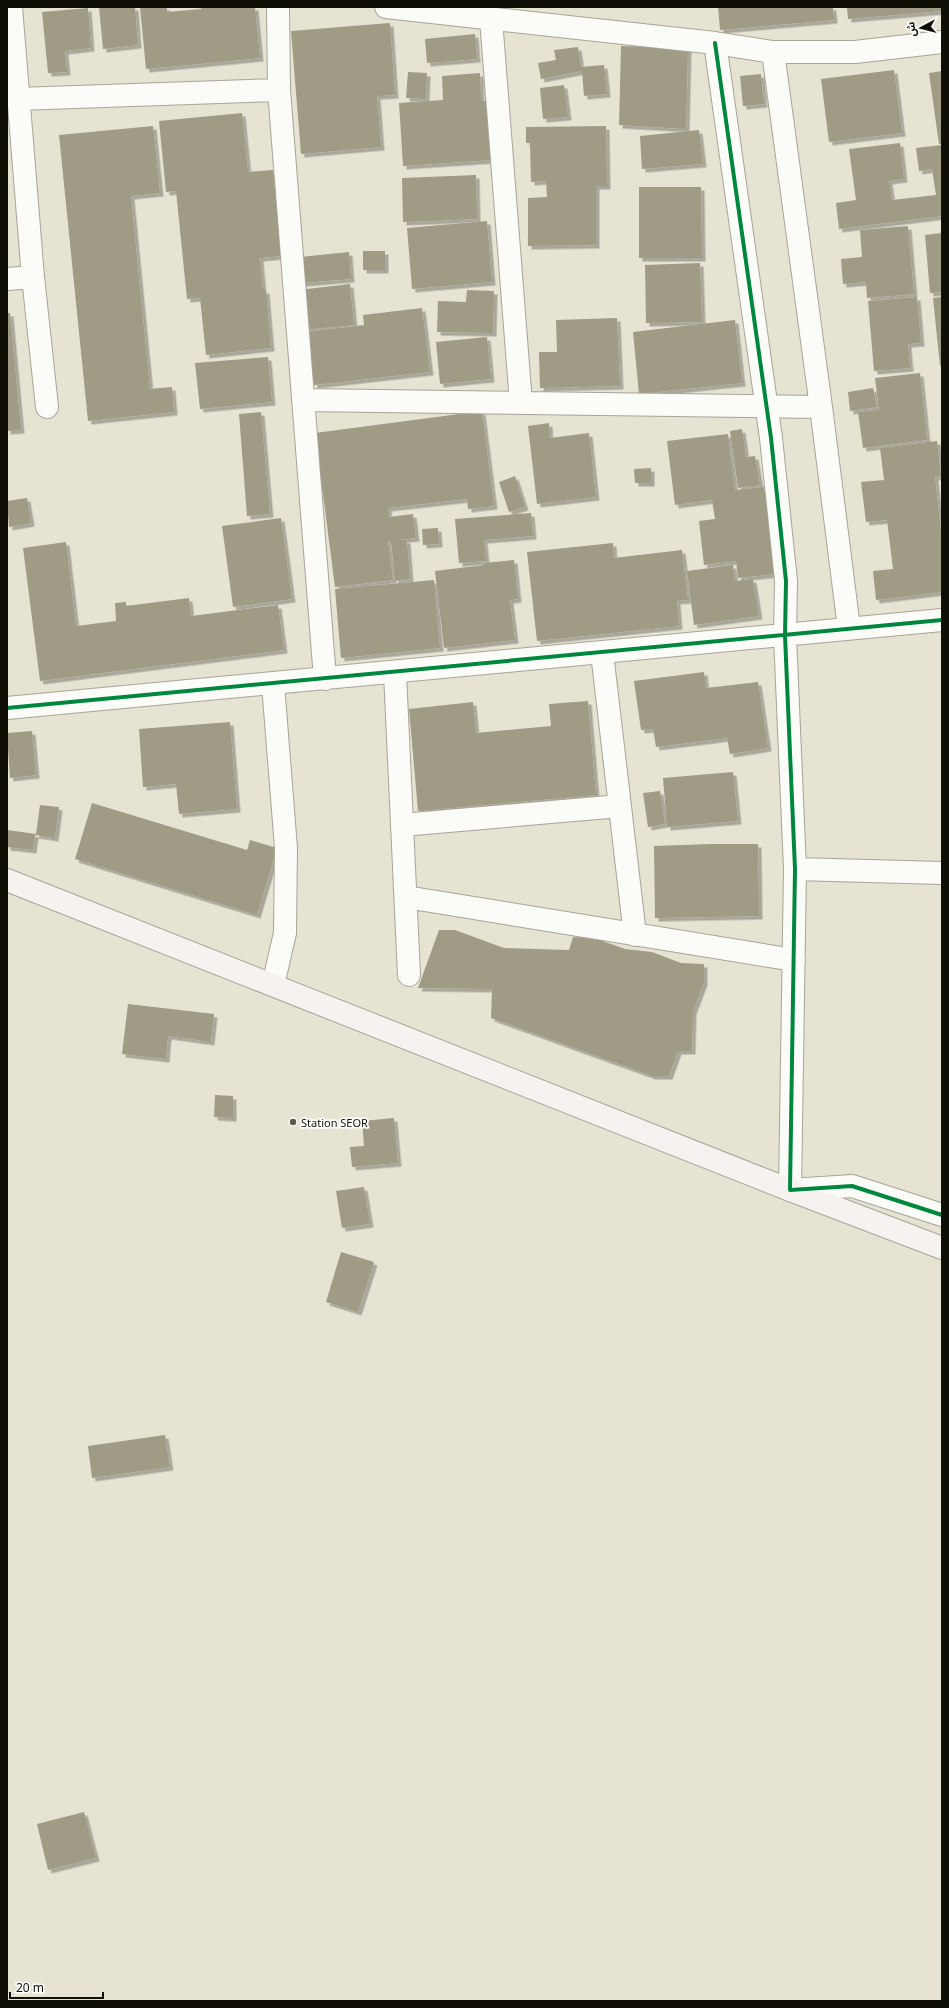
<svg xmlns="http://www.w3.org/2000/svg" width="949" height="2008" viewBox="0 0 949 2008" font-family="'Noto Sans','Noto Sans Arabic',sans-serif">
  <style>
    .building { fill: #9f9b84; filter: url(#shadow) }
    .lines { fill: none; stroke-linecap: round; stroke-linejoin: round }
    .minor-casing { stroke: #a7a498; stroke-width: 24 }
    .secondary-casing { stroke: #a7a498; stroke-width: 24 }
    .minor { stroke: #fbfbf8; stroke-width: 22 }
    .secondary { stroke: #f5f2ef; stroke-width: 22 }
    .cycleway-casing { stroke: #fff; stroke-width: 6 }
    .cycleway { stroke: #00873e; stroke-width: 4 }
    .poi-dot { fill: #5b594d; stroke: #fff; stroke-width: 1.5 }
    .labels { text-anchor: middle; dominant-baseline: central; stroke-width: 3.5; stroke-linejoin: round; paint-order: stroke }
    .poi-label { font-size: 11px; fill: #100f05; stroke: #fff; text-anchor: start }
  </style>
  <defs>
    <filter id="shadow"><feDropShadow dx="3.5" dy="3.5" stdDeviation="0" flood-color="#0004"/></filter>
  </defs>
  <rect width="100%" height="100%" fill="#e6e3d3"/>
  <path class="building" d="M99,7h36l3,38 -35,4z
    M140,7h27v5l34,-3v-2h54l5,51 -114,11z
    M718,7h115l1,13 -114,10z
    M847,7h95v4l-94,8z
    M88,8l3,40 -26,3 2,21 -19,1 -6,-61z
    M390,23l5,72 -18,1 4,51 -80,7 -10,-123z
    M475,34l2,25 -50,4 -2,-24z
    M621,46l67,2 -2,81 -67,-4z
    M578,47l3,20 23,-2 3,29 -23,2 -2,-25 -41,8 -3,-16 18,-3 -2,-10z
    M894,70l8,63 -73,9 -8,-63z
    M942,71v73h-3l-10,-71z
    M408,72l19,1 -1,26 -20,-1z
    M480,73l1,28h7l4,59 -89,6 -4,-63 44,-3 -1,-24z
    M761,74l3,30 -21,2 -3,-30z
    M564,85l4,32 -25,2 -3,-31z
    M242,113l6,59 25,-2 8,86 -21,2 3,32h3l5,58 -65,7 -6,-57 -13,1 -11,-108 -10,1 -7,-71z
    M153,126l7,67 -29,3 19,193 22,-2 2,25 -86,9 -29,-286z
    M606,126l1,60h-11v59l-68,1v-48l19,-1 -1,-16 -15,1 -1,-39h-4v-16z
    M699,130l4,34 -61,5 -2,-33z
    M900,143l4,36 -15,2 3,19 44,-5 -4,-26 -13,2 -3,-23 26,-3v71l-103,13 -3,-26 20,-3 -7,-51z
    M476,175l1,44 -74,3 -1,-44z
    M639,187h62l1,71h-63z
    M487,221l5,61 -80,7 -5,-61z
    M908,226l6,68 -47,4 -1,-16 -23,2 -2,-25 21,-2 -2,-27z
    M942,233v59l-12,1 -5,-58z
    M363,251h22v19h-22z
    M349,252l2,27 -49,4 -2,-26z
    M700,263l2,59 -56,1 -1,-58z
    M350,284l4,41 -52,5 -4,-40z
    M467,290l27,1 -1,42 -56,-1 1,-31 28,1z
    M917,297l4,46 -13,1 2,24 -36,3 -6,-70z
    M942,297v69h-2l-7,-68z
    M422,308l8,64 -116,13 -6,-53 56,-7 -1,-10z
    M7,313h3l11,117 -14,1z
    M617,318l3,68 -80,2 -1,-36h18l-1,-32z
    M735,320l7,63 -103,11 -6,-62z
    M487,337l4,42 -51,5 -4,-42z
    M268,357l4,45 -72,7 -5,-46z
    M920,373l7,67 -64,8 -5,-36 21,-2 -4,-32z
    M873,388l4,19 -27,4 -2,-19z
    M482,411l12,95 -26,3 -1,-10 -79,9 1,9 24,-3 3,24 -18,2h9l3,39 -15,2 -4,-40h-3l5,39 -58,7 -20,-154z
    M261,412l9,102 -23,2 -8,-102z
    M549,423l1,15 39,-5 7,64 -59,7 -9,-78z
    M742,429l4,28 9,-1 5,29 -22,3 -8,-57z
    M728,434l7,56 29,-3 11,87 -37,4 -2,-17 -32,4 -5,-44 16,-2 -3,-19 -37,5 -8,-64z
    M937,441l4,35 -6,1 7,63v52l-66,8 -3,-29 20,-2 -6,-49 -21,2 -5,-40 23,-2 -4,-32z
    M651,468v15h-16l-1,-14z
    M515,476l10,31 -16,5 -10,-30z
    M27,498l4,25 -22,4 -2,-26z
    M531,513l2,23 -49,4 2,21 -27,2 -4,-44z
    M281,518l11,81 -59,8 -11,-81z
    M438,528l1,16 -16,1 -1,-16z
    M66,542l10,84 40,-5 -1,-18 11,-1v4l63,-8 2,18 87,-11 6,45 -244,31 -17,-133z
    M613,543l1,15 68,-8 6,50 -11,1 2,25 -142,15 -10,-89z
    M514,560l4,39 -8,1 5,40 -71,8 -9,-77 49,-6v-2z
    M733,565l2,16 18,-2 6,37 -65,9 -7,-54z
    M434,580l6,68 -99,10 -6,-69z
    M704,672l2,16 52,-6 10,66 -38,6 -3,-16 -71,9 -3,-18 -12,1 -7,-49z
    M588,701l8,94 -178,16 -9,-102 64,-7 3,31 75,-7 -2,-22z
    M230,722l7,87 -58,5 -3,-30 -33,3 -4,-58z
    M32,731l4,44 -26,3 -3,-45z
    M733,772l5,49 -71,6 -4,-49z
    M660,791l5,33 -17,3 -5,-34z
    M92,803l155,47 3,-10 27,8 -20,67 -182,-56z
    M40,805l19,2 -4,31 -20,-3 -2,15 -26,-3v-17l29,4z
    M711,844h47l1,72 -104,2 -1,-72z
    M439,930h16l49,18 65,2 4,-13 21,1 31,11 27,3 29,11 23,1v18l-11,29 -1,40h-14l-9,25h-17l-161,-58 1,-29 -74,-1z
    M128,1004l86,10 -3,28 -43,-6 -2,23 -44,-5z
    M215,1095l18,1v22l-19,-1z
    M394,1118l4,45 -46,4 -2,-20 14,-1 -2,-25z
    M364,1187l6,37 -28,4 -6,-37z
    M341,1252l33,10 -16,50 -32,-10z
    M165,1435l5,32 -78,11 -4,-32z
    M84,1812l12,46 -48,12 -11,-46z"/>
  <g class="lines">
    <defs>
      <path id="minor" d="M11,7l22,270 14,130
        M278,7l1,83 46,589
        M386,7l329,36 58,9h82l87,-10
        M491,19l30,384
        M715,43l56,395 15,143 -1,55 10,233 -5,321 62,-4 90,29
        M773,52l48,355 28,221
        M18,99l261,-9
        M7,279l26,-2
        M303,400l518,7
        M602,653l33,282
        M395,673l14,302
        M273,684l13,164 -1,85 -12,52
        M7,708l935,-88
        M402,825l218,-19
        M795,869l147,4
        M406,897l388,63"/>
      <path id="secondary" d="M7,880l783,310 152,58"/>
    </defs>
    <use href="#minor" class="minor-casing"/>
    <use href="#secondary" class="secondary-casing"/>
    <use href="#minor" class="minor"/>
    <use href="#secondary" class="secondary"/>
    <defs>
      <path id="cycleway" d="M715,43l56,395 15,143 -1,55 10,233 -5,321 62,-4 90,29
        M7,708l935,-88"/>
    </defs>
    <use href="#cycleway" class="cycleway-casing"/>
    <use href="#cycleway" class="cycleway"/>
  </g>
  <circle class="poi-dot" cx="293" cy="1122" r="4"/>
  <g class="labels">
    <g class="poi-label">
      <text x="301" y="1122">Station SEOR</text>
    </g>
  </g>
  <rect width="949" height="2008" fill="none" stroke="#100f05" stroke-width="16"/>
  <g transform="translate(921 28) rotate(263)" stroke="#ffffff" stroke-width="3" paint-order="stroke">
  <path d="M0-3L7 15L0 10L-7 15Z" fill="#100f05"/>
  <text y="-6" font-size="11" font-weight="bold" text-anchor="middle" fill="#100f05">ش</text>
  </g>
  <path d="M10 1992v6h93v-6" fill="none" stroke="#100f05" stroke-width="2"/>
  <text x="16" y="1992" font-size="12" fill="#100f05" stroke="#ffffff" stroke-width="3" paint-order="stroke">20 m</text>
</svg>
